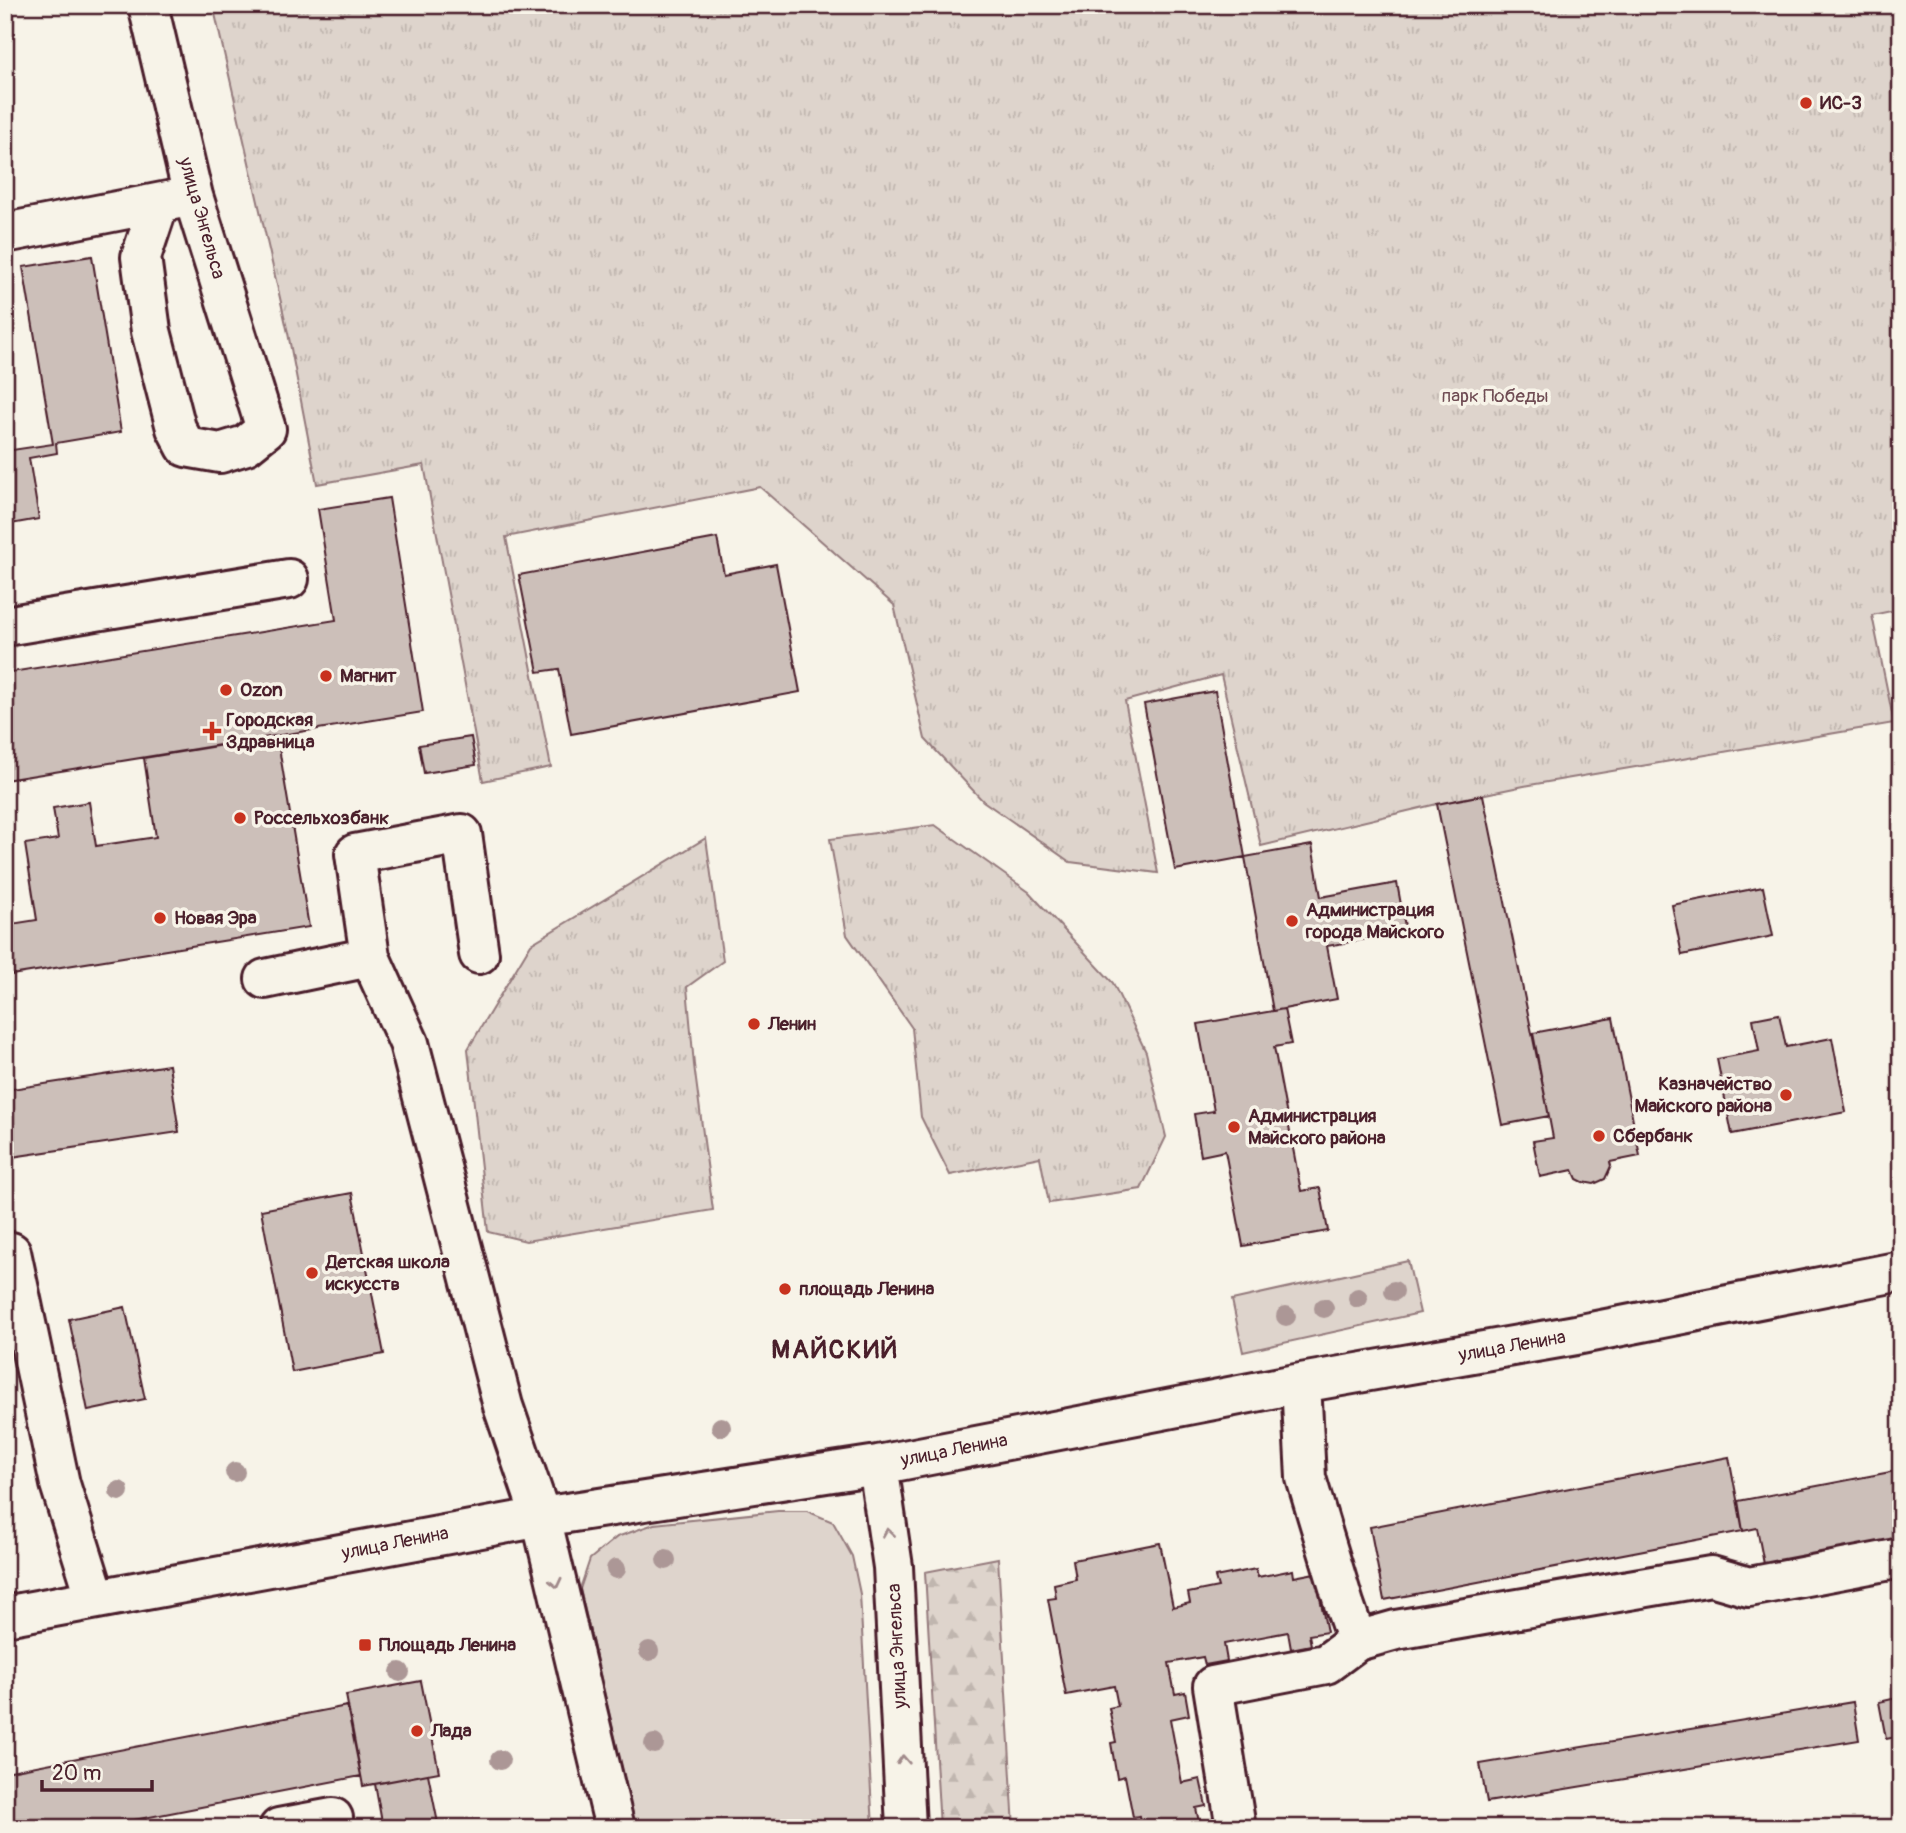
<svg xmlns="http://www.w3.org/2000/svg" width="1906" height="1833" viewBox="0 0 1906 1833" font-family="Pangolin,sans-serif">
  <style>
    .grass { fill: #ded4cc; stroke: #947a7c; stroke-width: 2 }
    .forest { fill: url(#forest-firs); stroke: #947a7c; stroke-width: 2 }
    .park { fill: url(#park-tufts); stroke: #947a7c; stroke-width: 2 }
    .building { fill: #ccbfb9; stroke: #4a1f2b; stroke-width: 2 }
    .lines { fill: none; stroke-linecap: round; stroke-linejoin: round }
    .minor-casing { stroke: #4a1f2b; stroke-width: 44 }
    .minor { stroke: #f7f3e8; stroke-width: 38 }
    .tree { fill: #ac9796 }
    .oneway { stroke: #a0898a }
    .poi-dot { fill: #c8321e; stroke: #f7f3e8; stroke-width: 2.5 }
    .labels { text-anchor: middle; dominant-baseline: central; stroke-width: 7; stroke-linejoin: round; paint-order: stroke }
    .poi-label { font-size: 19px; font-weight: bold; fill: #4a1f2b; stroke: #f7f3e8; text-anchor: start }
    .street-label { font-size: 19px; fill: #4a1f2b; stroke: #f7f3e8 }
    .park-label { font-size: 19px; fill: #6f4c53; stroke: #f7f3e8 }
    .district-label { font-size: 26px; font-weight: bold; letter-spacing: 2px; fill: #4a1f2b; stroke: #f7f3e8 }
  </style>
  <defs>
    <pattern id="forest-firs" width="22" height="20" patternUnits="userSpaceOnUse" patternTransform="scale(1.75)"><rect width="22" height="20" fill="#ded4cc"/><path d="M5 1l3.5 6h-7zM16 11l3.5 6h-7z" fill="#c0b6af"/></pattern>
    <pattern id="park-tufts" width="24" height="20" patternUnits="userSpaceOnUse" patternTransform="scale(1.75)"><rect width="24" height="20" fill="#ded4cc"/><path d="M3 7l-1-3M5 7V3M7 7l1-3M15 17l-1-3M17 17v-4M19 17l1-3" fill="none" stroke="#c0b6af"/></pattern>
  </defs>
  <rect width="100%" height="100%" fill="#f7f3e8"/>
  <filter id="ink" filterUnits="userSpaceOnUse"><feTurbulence type="fractalNoise" baseFrequency=".0143" numOctaves="2"/><feDisplacementMap in="SourceGraphic" scale="14" xChannelSelector="R" yChannelSelector="G"/><feConvolveMatrix kernelMatrix="1 2 1 2 8 2 1 2 1" color-interpolation-filters="sRGB"/></filter>
  <g filter="url(#ink)">
    <path class="grass" d="M1408,1261l12,52 -177,39 -11,-52z
      M778,1511h29l26,11 19,34 8,38 13,234h-237l-56,-239 10,-30 27,-22 37,-13z"/>
    <path class="forest" d="M998,1558l16,270h-74l-15,-256z"/>
    <path class="park" d="M213,5h1688v604l-29,6 22,108 -370,63 -87,18 -176,42 -40,-171 -96,26 33,172 -88,-11 -87,-61 -58,-62 -31,-134 -134,-118 -254,50 45,230 -68,14 -59,-316 -107,19 -29,-151z
      M935,825l94,67 84,91 33,69 20,85 -25,52 -92,14 -9,-46 -90,18 -29,-58 -9,-89 -65,-93 -17,-96z
      M706,838l17,123 -36,26 7,78 19,145 -187,31 -38,-9 -20,-183 63,-105z"/>
    <path class="building" d="M92,256l29,176 -65,11 1,10 -28,5 10,61 -34,6v-74l48,-7 -30,-177z
      M389,498l34,214 -418,68v-107l331,-53 -18,-111z
      M717,538l7,36 52,-10 24,128 -229,42 -12,-65 -21,3 -19,-97z
      M1215,691l30,166 -70,13 -31,-166z
      M277,736l32,191 -304,49v-51l32,-5 -12,-76 33,-5 -5,-31 36,-6 7,44 60,-9 -12,-79z
      M471,737l5,28 -52,8 -5,-28z
      M1483,795l66,321 -47,9 -65,-321z
      M1312,845l9,52 76,-14 9,49 -79,14 10,53 -64,12 -28,-154z
      M1763,887l10,49 -91,19 -10,-50z
      M1284,1009l7,35 -17,3 27,144 19,-3 8,43 -85,15 -18,-95 -24,5 -7,-42 20,-3 -16,-87z
      M1779,1014l7,33 46,-9 14,74 -114,22 -15,-75 42,-8 -6,-32z
      M1613,1018l27,138 -30,6 1,4 -6,13 -11,5 -11,-2 -6,-3 -4,-9 -33,7 -7,-36 20,-3 -20,-105z
      M169,1065l10,67 -174,26v-68z
      M352,1193l32,161 -92,18 -31,-162z
      M125,1307l20,92 -57,12 -19,-92z
      M1729,1457l14,74 -359,69 -14,-73z
      M1901,1470v68l-137,26 -7,-36 -14,3 -5,-30z
      M1160,1543l13,64 17,-4 -2,-10 30,-6 -3,-10 41,-8 2,8 35,-7 1,7 21,-4 12,59 -18,3 2,10 -20,4 -3,-17 -64,12 3,17 -22,4 -2,-8 -34,6 6,31 10,-2 4,23 -19,4 12,64 18,-4 6,27 -10,2 3,14 -32,6h-26l-2,-12 -6,1 -8,-41 -8,2 -6,-35 5,-1 -7,-34 9,-2 -4,-20 -48,9 -18,-96 8,-1 -2,-14 22,-5 -3,-19z
      M421,1681l18,91 -76,14 -17,-91z
      M1901,1697v39l-15,3 -7,-37z
      M1853,1702l6,38 -372,62 -7,-38z
      M347,1706l14,70 -268,52h-88v-56z
      M428,1774l11,54h-56l-8,-44z"/>
    <g class="lines">
      <defs>
        <path id="minor" d="M148,5l45,191 73,233 -20,16 -26,8 -34,-6 -10,-19 -25,-97 -10,-74 18,-54
          M5,233l173,-34
          M5,626l284,-47
          M479,954l-17,-120 -107,20 15,103 39,86 94,363 38,111 74,311
          M265,979l105,-22
          M5,1251l6,1 49,232 36,115
          M1301,1383l5,95 38,126 13,37 39,-11 315,-54 38,11 152,-29
          M878,1465l15,102 13,261
          M5,1616l536,-99 337,-52 423,-82 275,-48 325,-64
          M279,1828l54,-10
          M1236,1828l-23,-142 113,-22 31,-23"/>
      </defs>
      <use href="#minor" class="minor-casing"/>
      <use href="#minor" class="minor"/>
    </g>
    <g class="tree">
      <circle cx="1394" cy="1291" r="10"/>
      <circle cx="1358" cy="1298" r="10"/>
      <circle cx="1324" cy="1308" r="10"/>
      <circle cx="1286" cy="1316" r="10"/>
      <circle cx="721" cy="1427" r="10"/>
      <circle cx="235" cy="1472" r="10"/>
      <circle cx="119" cy="1491" r="10"/>
      <circle cx="666" cy="1560" r="10"/>
      <circle cx="616" cy="1569" r="10"/>
      <circle cx="649" cy="1651" r="10"/>
      <circle cx="400" cy="1672" r="10"/>
      <circle cx="654" cy="1744" r="10"/>
      <circle cx="500" cy="1760" r="10"/>
    </g>
    <defs><path id="oneway-chevron" d="M-2-3.5L2.5 0L-2 3.5" fill="none" stroke-width="1.6" stroke-linecap="round" stroke-linejoin="round" transform="scale(1.75)"/></defs>
    <g class="oneway">
      <use href="#oneway-chevron" transform="translate(888 1533) rotate(-98)"/>
      <use href="#oneway-chevron" transform="translate(556 1583) rotate(77)"/>
      <use href="#oneway-chevron" transform="translate(903 1760) rotate(-93)"/>
    </g>
  </g>
  <g class="poi-dot">
    <circle cx="1806" cy="103" r="7"/>
    <circle cx="326" cy="676" r="7"/>
    <circle cx="226" cy="690" r="7"/>
    <path d="M208.5 720.5h7v7h7v7h-7v7h-7v-7h-7v-7h7z"/>
    <circle cx="240" cy="818" r="7"/>
    <circle cx="160" cy="918" r="7"/>
    <circle cx="1292" cy="921" r="7"/>
    <circle cx="754" cy="1024" r="7"/>
    <circle cx="1786" cy="1095" r="7"/>
    <circle cx="1234" cy="1127" r="7"/>
    <circle cx="1599" cy="1136" r="7"/>
    <circle cx="312" cy="1273" r="7"/>
    <circle cx="785" cy="1289" r="7"/>
    <rect x="358" y="1638" width="14" height="14" rx="3.5"/>
    <circle cx="417" cy="1731" r="7"/>
  </g>
  <g class="labels">
    <g class="poi-label">
      <text x="1820" y="103">ИС-3</text>
      <text x="340" y="676">Магнит</text>
      <text x="240" y="690">Ozon</text>
      <text x="226" y="720">Городская<tspan x="226" dy="22">Здравница</tspan></text>
      <text x="254" y="818">Россельхозбанк</text>
      <text x="1306" y="910">Администрация<tspan x="1306" dy="22">города Майского</tspan></text>
      <text x="174" y="918">Новая Эра</text>
      <text x="768" y="1024">Ленин</text>
      <text x="1772" y="1084" text-anchor="end">Казначейство<tspan x="1772" dy="22">Майского района</tspan></text>
      <text x="1248" y="1116">Администрация<tspan x="1248" dy="22">Майского района</tspan></text>
      <text x="1613" y="1136">Сбербанк</text>
      <text x="326" y="1262">Детская школа<tspan x="326" dy="22">искусств</tspan></text>
      <text x="799" y="1289">площадь Ленина</text>
      <text x="379" y="1645">Площадь Ленина</text>
      <text x="431" y="1731">Лада</text>
    </g>
    <g class="street-label">
      <text transform="translate(202 218) rotate(74)">улица Энгельса</text>
      <text transform="translate(1512 1346) rotate(-10)">улица Ленина</text>
      <text transform="translate(954 1450) rotate(-11)">улица Ленина</text>
      <text transform="translate(395 1543) rotate(-11)">улица Ленина</text>
      <text transform="translate(897 1646) rotate(-93)">улица Энгельса</text>
    </g>
    <g class="park-label">
      <text x="1495" y="396">парк Победы</text>
    </g>
    <g class="district-label">
      <text x="835" y="1350">МАЙСКИЙ</text>
    </g>
  </g>
  <rect width="1906" height="1833" fill="none" stroke="#f7f3e8" stroke-width="28"/>
  <rect x="14" y="14" width="1878" height="1805" fill="none" stroke="#4a1f2b" stroke-width="2.5" filter="url(#ink)"/>
  <path d="M42 1780v10h110v-10" fill="none" stroke="#4a1f2b" stroke-width="3.5"/>
  <text x="52" y="1780" font-size="21" fill="#4a1f2b" stroke="#f7f3e8" stroke-width="5" paint-order="stroke">20 m</text>
</svg>
